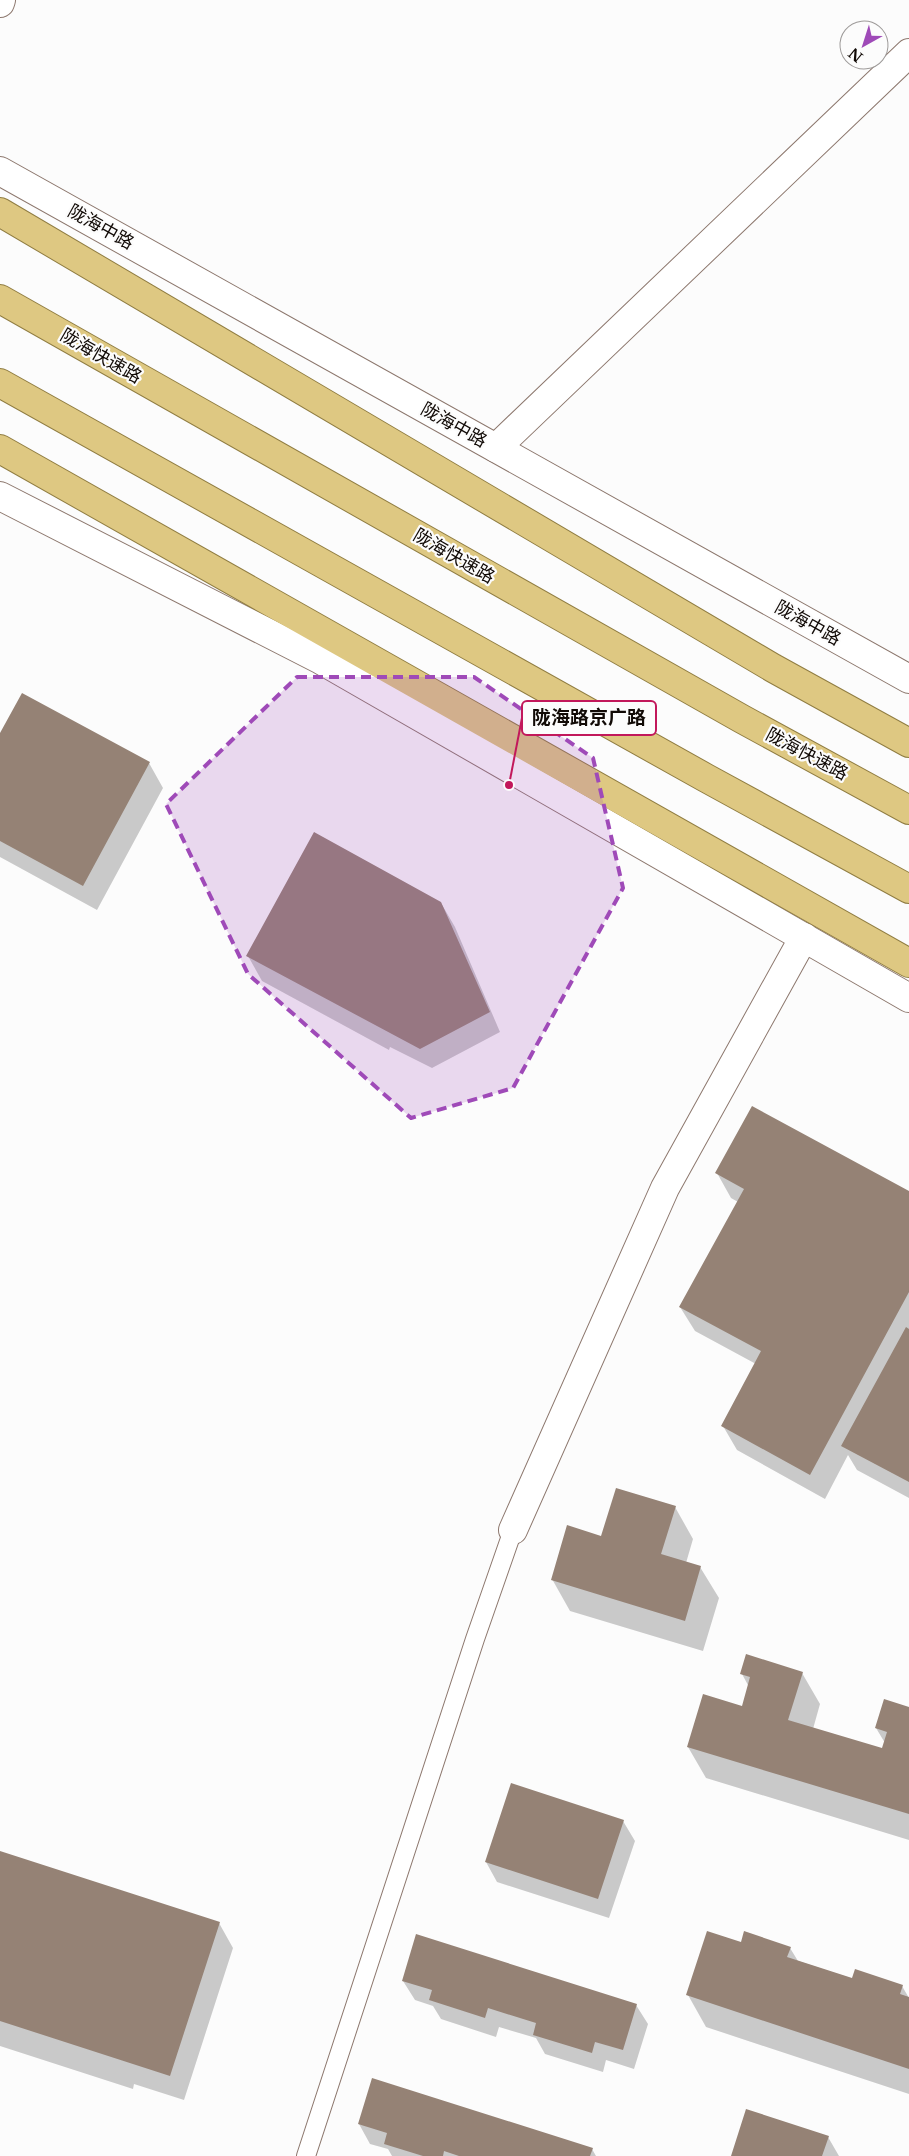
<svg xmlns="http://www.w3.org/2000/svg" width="909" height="2156" viewBox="0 0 909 2156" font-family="'Libre Baskerville','Noto Sans SC',serif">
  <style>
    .shadow { fill: #0003 }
    .building { fill: #958275 }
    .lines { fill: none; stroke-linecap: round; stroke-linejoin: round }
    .service-casing { stroke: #8d786e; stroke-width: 20 }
    .minor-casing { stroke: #8d786e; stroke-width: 30 }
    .tertiary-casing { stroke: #8d786e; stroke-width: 30 }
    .trunk-casing { stroke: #907d42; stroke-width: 30 }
    .service { stroke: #fff; stroke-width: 18 }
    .minor { stroke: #fff; stroke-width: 28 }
    .tertiary { stroke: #fff; stroke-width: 28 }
    .trunk { stroke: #dec882; stroke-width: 28 }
    .marked { fill: #9f4ab8; fill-opacity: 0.2; stroke: #9f4ab8; stroke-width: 4; stroke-dasharray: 10 6; stroke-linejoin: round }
    .labels { text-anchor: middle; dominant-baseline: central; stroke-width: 4.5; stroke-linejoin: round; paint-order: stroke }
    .street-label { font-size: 18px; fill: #110a06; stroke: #fcfcfc }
    .leader { fill: none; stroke: #c2185b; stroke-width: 2 }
    .callout-dot { fill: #c2185b; stroke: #fcfcfc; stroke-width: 2 }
    .callout { fill: #fcfcfc; stroke: #c2185b; stroke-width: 2 }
    .callout-label { font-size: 19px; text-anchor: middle; font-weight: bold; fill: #110a06 }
  </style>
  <rect width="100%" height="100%" fill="#fcfcfc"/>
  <path class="shadow" d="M0,736l149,27 14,25 -66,122 -97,-53z
    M441,903l14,24 45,105 -68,36 -42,-21 -1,3 -127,-69 -14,-25z
    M717,1173l192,19v306l-52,-28 -9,-15 -23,44 -88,-49 -14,-24 33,-62 -61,-33 -15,-24 58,-105 -7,-4z
    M675,1507l18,32 -7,24 14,4 19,31 -16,53 -133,-40 -18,-32 50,-41z
    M802,1673l18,31 -7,25 70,21 2,-7 -9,-15 33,-20v132l-203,-62 -18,-31 55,-40 6,-20 -7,-13z
    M623,1821l12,20 -26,77 -112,-36 -11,-20z
    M0,1852l219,71 14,25 -49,152 -50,-16 -1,5 -133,-43z
    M742,1943l48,5 8,13 55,18 49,7 7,12v96l-203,-67 -18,-32z
    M403,1981l233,24 12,19 -14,45 -28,-9 -3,12 -58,-18 -9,-16 -37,-11 -3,10 -55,-18 -8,-13 -18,-6z
    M359,2124l233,25 4,7h-204l-4,-7 -18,-5z
    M828,2137l11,19h-107z"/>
  <path class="building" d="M22,693l128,69 -67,124 -83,-45v-108z
    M314,832l127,70 49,110 -70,37 -174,-93z
    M752,1106l157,85v101l-99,183 -89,-49 40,-75 -82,-44 65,-118 -29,-16z
    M906,1327l3,2v153l-68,-36z
    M616,1488l60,18 -15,48 40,12 -16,55 -134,-41 16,-55 34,11z
    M746,1654l57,18 -15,48 94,28 5,-16 -12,-4 9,-29 25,8v107l-222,-67 16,-53 39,12 8,-29 -10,-3z
    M511,1783l113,37 -26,79 -113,-37z
    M0,1851l220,71 -50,154 -170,-55z
    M707,1931l34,11 3,-11 47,16 -4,10 65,21 3,-9 48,16 -3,9 9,3v72l-223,-74z
    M416,1934l221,70 -14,46 -28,-8 -3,11 -59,-18 3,-12 -48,-15 -3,10 -56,-18 3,-10 -30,-9z
    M372,2078l221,70 -3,8h-131l-15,-5 -1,5h-20l-39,-12 3,-11 -29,-9z
    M746,2109l83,27 -7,20h-91z"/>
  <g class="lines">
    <defs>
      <path id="service" d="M306,2156l169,-517 38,-109"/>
      <path id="minor" d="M0,3l1,-3
        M496,448l413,-395
        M513,1530l152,-342 139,-251"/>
      <path id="tertiary" d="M0,171l909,508
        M0,496l321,164 588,338"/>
      <path id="trunk" d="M0,212l773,456 136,75
        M0,299l742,420 167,91
        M0,383l706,395 203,111
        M0,449l909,514"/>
    </defs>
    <use href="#service" class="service-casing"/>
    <use href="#minor" class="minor-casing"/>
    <use href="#tertiary" class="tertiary-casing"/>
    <use href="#trunk" class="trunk-casing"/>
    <use href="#service" class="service"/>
    <use href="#minor" class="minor"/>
    <use href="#tertiary" class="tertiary"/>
    <use href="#trunk" class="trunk"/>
  </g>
  <path class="marked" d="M297,677h177l119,81 30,130 -110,200 -102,30 -163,-144 -82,-170z"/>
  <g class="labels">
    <g class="street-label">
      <text transform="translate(101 227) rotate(29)">陇海中路</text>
      <text transform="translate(101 356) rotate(30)">陇海快速路</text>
      <text transform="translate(454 425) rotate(29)">陇海中路</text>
      <text transform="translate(454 556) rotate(30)">陇海快速路</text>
      <text transform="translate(808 623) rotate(29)">陇海中路</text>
      <text transform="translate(807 754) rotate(28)">陇海快速路</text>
    </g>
  </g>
  <path class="leader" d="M509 785L522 718"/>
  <circle class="callout-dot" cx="509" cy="785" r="5"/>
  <rect class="callout" x="522" y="701" width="134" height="34" rx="5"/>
  <g class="callout-label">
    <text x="589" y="724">陇海路京广路</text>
  </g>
  <g transform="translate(864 45) rotate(219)"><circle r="24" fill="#fcfcfc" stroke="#9e9b9a"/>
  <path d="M0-4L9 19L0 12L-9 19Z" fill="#9f4ab8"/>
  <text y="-8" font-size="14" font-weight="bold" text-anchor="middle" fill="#110a06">N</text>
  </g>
</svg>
